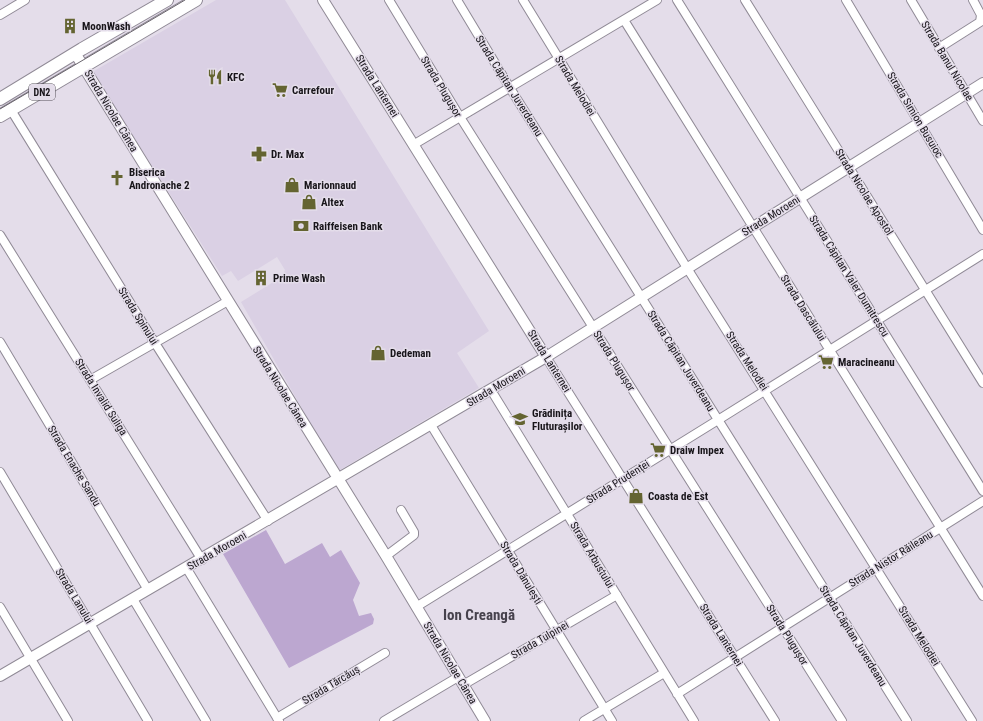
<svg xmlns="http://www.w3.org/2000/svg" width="983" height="721" viewBox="0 0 983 721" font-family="'Roboto Condensed',sans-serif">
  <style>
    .built { fill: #dad0e4 }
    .forest { fill: #bca7d0 }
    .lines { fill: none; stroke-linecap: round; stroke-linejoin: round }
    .minor-casing { stroke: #908a96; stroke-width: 10 }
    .tertiary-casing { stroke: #908a96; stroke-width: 12 }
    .primary-casing { stroke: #908a96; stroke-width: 14 }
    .minor { stroke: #fff; stroke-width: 8 }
    .tertiary { stroke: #fff; stroke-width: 10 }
    .primary { stroke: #fff; stroke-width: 12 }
    .tram { stroke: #69646c; stroke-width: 1 }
    .labels { text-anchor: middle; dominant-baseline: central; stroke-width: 3; stroke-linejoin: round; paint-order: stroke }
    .shield { fill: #e4ddea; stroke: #555158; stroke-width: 1 }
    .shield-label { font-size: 10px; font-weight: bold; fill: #18151a }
    .poi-label { font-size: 11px; font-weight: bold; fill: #18151a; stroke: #e4ddea; text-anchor: start }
    .street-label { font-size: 11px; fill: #18151a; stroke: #e4ddea }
    .district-label { font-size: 15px; font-weight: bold; fill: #47424d; stroke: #e4ddea }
  </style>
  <rect width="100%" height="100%" fill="#e4ddea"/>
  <path class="built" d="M216,0h69l204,331 -32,22 22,35 -141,83 -97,-169 42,-26 2,-6 -8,-13 -39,24 -7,-10 -9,5 -127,-200 -1,-5z"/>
  <path class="forest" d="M266,530l19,34 37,-21 8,14 11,-7 19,33 -7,17 6,16 12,-3 3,6 -1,5 -84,44 -66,-114z"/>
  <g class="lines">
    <defs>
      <path id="minor" d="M389,0l71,117 382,604
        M457,0l53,88 397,633
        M523,0l164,268 285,453
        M677,0l306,491
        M745,0l238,383
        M846,0l137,230
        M911,0l72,121
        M0,15l25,-15
        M624,20l359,576
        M939,48l41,-26 1,-7 -8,-15
        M11,110l144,233 113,178
        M413,145l244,-145
        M0,235l202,325
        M0,342l148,248
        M546,357l229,364
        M90,380l138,-79
        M491,390l203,331
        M431,425l181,296
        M0,472l148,249
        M386,556l28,-21v-3l-13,-22
        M187,569l92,152
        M133,599l73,122
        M0,607l68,114
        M416,607l302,-187 265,-166
        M463,685l154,-90
        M677,694l306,-193
        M277,718l108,-65
        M384,721l74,-44
        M584,721l80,-48"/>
      <path id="tertiary" d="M323,0l223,357
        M75,53l311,503 99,165
        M0,676l546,-319 437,-274"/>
      <path id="primary" d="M0,99l82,-50 85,-49
        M0,116l196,-116"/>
    </defs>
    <use href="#minor" class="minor-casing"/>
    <use href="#tertiary" class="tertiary-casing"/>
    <use href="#primary" class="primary-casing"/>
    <use href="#minor" class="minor"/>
    <use href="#tertiary" class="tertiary"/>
    <use href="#primary" class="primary"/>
    <path class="tram" d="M0,109l185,-109"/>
  </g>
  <defs>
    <symbol id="building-bare" viewBox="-9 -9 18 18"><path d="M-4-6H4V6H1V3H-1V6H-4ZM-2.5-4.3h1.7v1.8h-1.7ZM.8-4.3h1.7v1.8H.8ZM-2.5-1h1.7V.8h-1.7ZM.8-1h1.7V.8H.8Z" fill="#646431" stroke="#e4ddea" stroke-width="2.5" paint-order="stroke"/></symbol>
    <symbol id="restaurant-bare" viewBox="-9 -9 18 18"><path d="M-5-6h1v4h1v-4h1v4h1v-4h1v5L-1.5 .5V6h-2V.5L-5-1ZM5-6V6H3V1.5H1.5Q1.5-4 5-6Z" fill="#646431" stroke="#e4ddea" stroke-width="2.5" paint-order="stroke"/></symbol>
    <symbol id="supermarket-bare" viewBox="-9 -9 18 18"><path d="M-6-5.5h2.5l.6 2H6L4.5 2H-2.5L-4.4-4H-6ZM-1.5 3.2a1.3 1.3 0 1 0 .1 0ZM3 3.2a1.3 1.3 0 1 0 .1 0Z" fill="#646431" stroke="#e4ddea" stroke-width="2.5" paint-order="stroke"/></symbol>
    <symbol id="pharmacy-bare" viewBox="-9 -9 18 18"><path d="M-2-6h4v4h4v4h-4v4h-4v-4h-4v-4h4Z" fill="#646431" stroke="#e4ddea" stroke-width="2.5" paint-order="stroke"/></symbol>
    <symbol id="church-bare" viewBox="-9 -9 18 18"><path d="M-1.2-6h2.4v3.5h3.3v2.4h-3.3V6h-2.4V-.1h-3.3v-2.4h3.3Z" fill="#646431" stroke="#e4ddea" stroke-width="2.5" paint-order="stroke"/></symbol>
    <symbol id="shop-bare" viewBox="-9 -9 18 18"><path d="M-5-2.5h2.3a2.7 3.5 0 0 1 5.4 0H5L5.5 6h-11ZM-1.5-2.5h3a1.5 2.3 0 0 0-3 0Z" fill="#646431" stroke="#e4ddea" stroke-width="2.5" paint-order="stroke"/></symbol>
    <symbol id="bank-bare" viewBox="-9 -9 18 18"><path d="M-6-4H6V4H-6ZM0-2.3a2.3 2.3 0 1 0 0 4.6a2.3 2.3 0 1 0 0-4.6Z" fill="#646431" stroke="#e4ddea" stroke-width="2.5" paint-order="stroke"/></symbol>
    <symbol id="school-bare" viewBox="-9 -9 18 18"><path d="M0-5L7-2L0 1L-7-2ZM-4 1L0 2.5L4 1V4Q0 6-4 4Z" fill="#646431" stroke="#e4ddea" stroke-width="2.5" paint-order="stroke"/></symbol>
  </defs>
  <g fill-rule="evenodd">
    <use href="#building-bare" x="59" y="15" width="22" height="22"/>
    <use href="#restaurant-bare" x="204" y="66" width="22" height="22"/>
    <use href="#supermarket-bare" x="269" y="79" width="22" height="22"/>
    <use href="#pharmacy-bare" x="248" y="143" width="22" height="22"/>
    <use href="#church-bare" x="106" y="167" width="22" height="22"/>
    <use href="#shop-bare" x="281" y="174" width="22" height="22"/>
    <use href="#shop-bare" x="298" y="191" width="22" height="22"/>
    <use href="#bank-bare" x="290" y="215" width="22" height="22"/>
    <use href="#building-bare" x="250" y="267" width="22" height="22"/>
    <use href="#shop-bare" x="367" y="342" width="22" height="22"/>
    <use href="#supermarket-bare" x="815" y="351" width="22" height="22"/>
    <use href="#school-bare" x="509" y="408" width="22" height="22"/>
    <use href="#supermarket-bare" x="647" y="439" width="22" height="22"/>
    <use href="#shop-bare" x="625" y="485" width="22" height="22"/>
  </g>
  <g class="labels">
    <rect class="shield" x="29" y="84" width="26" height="16" rx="3"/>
    <g class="shield-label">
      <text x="42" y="92">DN2</text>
    </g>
    <g class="poi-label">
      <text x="82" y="26">MoonWash</text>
      <text x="227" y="77">KFC</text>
      <text x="292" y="90">Carrefour</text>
      <text x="271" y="154">Dr. Max</text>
      <text x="129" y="172">Biserica<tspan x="129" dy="13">Andronache 2</tspan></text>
      <text x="304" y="185">Marionnaud</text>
      <text x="321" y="202">Altex</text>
      <text x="313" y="226">Raiffeisen Bank</text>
      <text x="273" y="278">Prime Wash</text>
      <text x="390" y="353">Dedeman</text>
      <text x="838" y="362">Maracineanu</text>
      <text x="532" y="413">Grădinița<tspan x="532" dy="13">Fluturașilor</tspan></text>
      <text x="670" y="450">Draiw Impex</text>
      <text x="648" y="496">Coasta de Est</text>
    </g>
    <g class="street-label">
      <text transform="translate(947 61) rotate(59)">Strada Banul Nicolae</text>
      <text transform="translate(377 86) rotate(58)">Strada Lanternei</text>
      <text transform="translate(509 86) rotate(58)">Strada Căpitan Juverdeanu</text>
      <text transform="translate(575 86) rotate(59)">Strada Melodiei</text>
      <text transform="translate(441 87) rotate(59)">Strada Plugușor</text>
      <text transform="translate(111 111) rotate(59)">Strada Nicolae Cânea</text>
      <text transform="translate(915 115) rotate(59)">Strada Simion Busuioc</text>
      <text transform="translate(864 192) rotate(58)">Strada Nicolae Apostol</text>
      <text transform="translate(771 216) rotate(-32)">Strada Moroeni</text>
      <text transform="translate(849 276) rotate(58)">Strada Căpitan Valer Dumitrescu</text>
      <text transform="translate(803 308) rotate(58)">Strada Dascălului</text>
      <text transform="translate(138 316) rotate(58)">Strada Spinului</text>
      <text transform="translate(549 361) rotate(58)">Strada Lanternei</text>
      <text transform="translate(614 361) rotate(58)">Strada Plugușor</text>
      <text transform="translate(681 361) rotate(58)">Strada Căpitan Juverdeanu</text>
      <text transform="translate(747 361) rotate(57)">Strada Melodiei</text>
      <text transform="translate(280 387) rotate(58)">Strada Nicolae Cânea</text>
      <text transform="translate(496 387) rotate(-31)">Strada Moroeni</text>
      <text transform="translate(101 397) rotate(58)">Strada Invalid Suliga</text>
      <text transform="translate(74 466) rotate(59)">Strada Enache Sandu</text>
      <text transform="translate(618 482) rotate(-32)">Strada Prudenței</text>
      <text transform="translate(217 551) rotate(-30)">Strada Moroeni</text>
      <text transform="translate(592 555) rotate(59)">Strada Arbustului</text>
      <text transform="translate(891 559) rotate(-32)">Strada Nistor Răileanu</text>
      <text transform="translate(521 573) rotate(59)">Strada Dănulești</text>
      <text transform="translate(74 596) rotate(59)">Strada Lanului</text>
      <text transform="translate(721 635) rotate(58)">Strada Lanternei</text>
      <text transform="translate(787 635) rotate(58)">Strada Plugușor</text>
      <text transform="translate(853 636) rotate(58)">Strada Căpitan Juverdeanu</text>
      <text transform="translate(919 636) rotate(58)">Strada Melodiei</text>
      <text transform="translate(540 640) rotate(-30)">Strada Tulpinei</text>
      <text transform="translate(450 663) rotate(59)">Strada Nicolae Cânea</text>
      <text transform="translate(331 685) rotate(-31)">Strada Tărcăuș</text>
    </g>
    <g class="district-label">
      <text x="479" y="615">Ion Creangă</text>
    </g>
  </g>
</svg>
